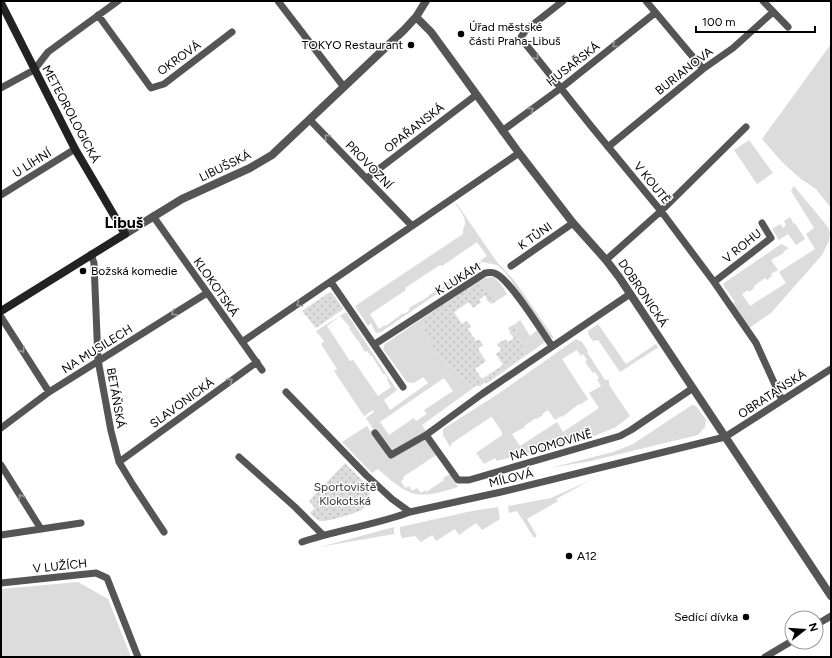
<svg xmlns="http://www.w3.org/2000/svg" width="832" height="658" viewBox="0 0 832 658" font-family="Figtree,sans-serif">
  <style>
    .green { fill: #dcdcdc; fill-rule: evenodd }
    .park { fill: url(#park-dots) }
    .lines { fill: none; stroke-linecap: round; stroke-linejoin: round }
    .minor { stroke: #555; stroke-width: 7 }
    .tertiary { stroke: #555; stroke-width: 8 }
    .secondary { stroke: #222; stroke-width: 8 }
    .oneway { stroke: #999 }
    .poi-dot { fill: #000; stroke: #fff; stroke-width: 1.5 }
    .labels { text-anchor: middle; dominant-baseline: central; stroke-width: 3; stroke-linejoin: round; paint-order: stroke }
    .poi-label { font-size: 12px; fill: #000; stroke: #fff; text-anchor: start }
    .street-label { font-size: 12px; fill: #000; stroke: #fff }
    .park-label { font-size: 12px; fill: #333; stroke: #fff }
    .district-label { font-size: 16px; font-weight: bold; fill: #000; stroke: #fff }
  </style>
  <defs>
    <pattern id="park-dots" width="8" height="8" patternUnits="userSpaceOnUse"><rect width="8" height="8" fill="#dcdcdc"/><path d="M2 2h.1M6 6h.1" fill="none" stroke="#bbb" stroke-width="1.8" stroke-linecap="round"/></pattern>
  </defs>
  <rect width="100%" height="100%" fill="#fff"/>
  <path class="green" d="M831,44v164l-15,-19 -15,-10 -18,-16 -21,-24z
    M749,140l24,33 -16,11 -23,-34z
    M794,186l34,41 2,6 -1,8 -7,14 -51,58 -22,15 -17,-24 3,-2 -11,-16v-3l57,-39 8,4 -6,4 1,1 -13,7 7,10 -7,4 1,2 -5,4 -2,-2 -11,8v2l-5,4 -1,-2 -6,4 8,12 36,-23 -7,-11 36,-23 -9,-15 8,-6 -23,-37z
    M457,204l40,58 17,18 40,58h-3l-46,-66 -8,-7 -15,-3 -6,5 -95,65 -5,1 -5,-10 -3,3 -13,-20 108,-72c-1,-4 1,-6 2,-10 1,-6 -5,-14 -9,-19zM477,242l10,14 -6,4 1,1 -6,4 -1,-1 -12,8 1,1 -19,11 1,2 -6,3 -1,-1 -17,13h-1l-12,7 1,2 -6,4 -1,-1 -17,13 -1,-1 -6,4 -9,-15 36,-24 -1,-2 35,-23 2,1z
    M790,217l4,7 1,-1 10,16 -9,6 -8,-11 -9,6 -7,-11 8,-5 3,4 3,-3 -2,-4z
    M494,277l6,6 7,11 -9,6 -1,-3 -11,-5 -6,-11 4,-3z
    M346,312l50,77 2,-1 -1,2 -13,10 6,10 38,-27 -5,-6 -9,6 -7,-1 -24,-33 2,-5 3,-2 32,-22 4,6 -3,2 21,32 31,26h3l-54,39 13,20 -2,1 25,41c-41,13 -48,11 -80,-18l-6,4 -30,-31 25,-16 3,5 3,-2 -7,-11 8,-6 -1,-2 -9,6 -30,-45 3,-2 -16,-25 3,-3 -8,-10zM340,316l10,11 -1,1 8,12h1l7,12 2,-1 4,5h1l11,18h2l3,5 -1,1 4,7 -13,9 -25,-36 -3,1 -23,-35zM444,378l9,13 -29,19 3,4 -11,7 -2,-3 -25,17 -9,-13zM436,455l14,19 -7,4 1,2 -18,12 -1,-2 -4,3 -4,-5 -5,3 -3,-5 -4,2 -4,-7 3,-2 -1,-2z
    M520,320l10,16 7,-6 8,12 -59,42 -1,-2 41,-28 -8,-18 -2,-10 -1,-2z
    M598,324l28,40 30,-20 3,5 -2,-1 -37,24 -22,-32 -5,1 -4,-5 -1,-5z
    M576,339l6,3 6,9 -1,1 18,28h4v5l21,31 -14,11 -31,13 -30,7 -2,-3 -8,5 -48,12 -2,-3 -11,6 -8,-11 26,-18v-3l-10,-15h-1l-39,26 -2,4 -7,-12v-6l55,-35zM577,350l4,6 2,-2 4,6 -2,2 8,11 2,-1 4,6 -2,1 4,7 -12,7 10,15 -36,24 -6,-10 -37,24 -8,-12 13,-7 -1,-1 12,-8 1,1 6,-4 -1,-1 6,-4 7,10 6,-4 1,1 17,-13 1,1 8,-6 -26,-40z
    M692,405l4,1 10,14 -1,7 -7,8 -107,26 -41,7 63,-16 20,-8z
    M591,480l-35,19 2,2 -31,18 10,17 -3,2 -17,-27 -8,2 -1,-7 43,-8z
    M498,507l2,12 -18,11 -6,-7 -17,12 -4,-6 -19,12 -4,-6 -11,7 -6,-6 -13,2 -2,-5v-6l72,-16z
    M394,527v7l-74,13z
    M78,582l30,17 23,58h-130v-68z"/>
  <path class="park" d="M480,280l6,11 11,6 1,3 -7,4 -2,-3 -1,1 -3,-7 -6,5 2,2 -8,6 -4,-6 -15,10 8,12 5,-3 4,6 -3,2 8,12 3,-2 4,6 -5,4 8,12 -11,8 7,10 21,-14 -7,-11 5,-4 -4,-6 9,-5 2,3 6,-4 -5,-6h1l-2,-4 7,-4 1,2 2,10 8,18 -46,32h-7l-31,-26 -21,-32 3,-2 -4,-6z
    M330,292l2,1 11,15 -1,2 -26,18 -14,-17z
    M345,463c6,7 23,21 24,28 2,6 0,13 -5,17 -5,5 -37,14 -44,13 -4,-1 -7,-5 -10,-8l5,-5 -6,-7z"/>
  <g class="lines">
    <path class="minor" d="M278,1l66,86
      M563,1l-37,29 -5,7 3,5 67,84 70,85 53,71 42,61 26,57
      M646,1l57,68
      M763,1l25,26
      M98,15l53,73 13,-4 68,-52
      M1,88l33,-18 14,-18 70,-51
      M310,120l102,106
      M502,131l59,-43 94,-75
      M608,147l95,-78 30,-21 40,-36
      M367,178l109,-83
      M1,195l74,-46
      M153,216l109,154
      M91,254l3,9 4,97 13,71 8,31 14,23 31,47
      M606,260l55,-49 85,-84
      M511,266l62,-43
      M331,282l72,105
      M714,282l57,-44 -9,-15
      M1,317l48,75
      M242,342l277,-189
      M375,344l110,-71c2,0 6,-1 9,0 14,3 48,59 58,73
      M286,392l80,83 26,24 18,13
      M1,428l48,-36 158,-99
      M375,433l16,22 35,-20 56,-41 148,-100
      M426,435l32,45h11l151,-44 11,-6 62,-42
      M239,457l56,50 28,28
      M119,462l138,-100
      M1,465l40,64
      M1,535l80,-12
      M302,542c35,-12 73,-17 108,-30l91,-20 224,-55 106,-68
      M1,583l95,-10 11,5 31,79
      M816,625l15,-9
      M765,657l27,-16"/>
    <path class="tertiary" d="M416,17l15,15 88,121 54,70 33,37 13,17 212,319
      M125,234l57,-35 68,-31 22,-13 132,-125 12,-13 10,-16"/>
    <path class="secondary" d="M1,3l74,146 50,85 -124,77"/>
  </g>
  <defs><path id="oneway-chevron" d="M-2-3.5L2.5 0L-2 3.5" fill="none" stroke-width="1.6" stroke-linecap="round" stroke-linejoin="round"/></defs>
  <g class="oneway">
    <use href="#oneway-chevron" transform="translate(615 45) rotate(141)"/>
    <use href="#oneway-chevron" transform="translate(536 57) rotate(52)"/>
    <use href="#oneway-chevron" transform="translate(531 110) rotate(-36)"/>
    <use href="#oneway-chevron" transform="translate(327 137) rotate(-135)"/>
    <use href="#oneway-chevron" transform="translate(299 304) rotate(146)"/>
    <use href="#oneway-chevron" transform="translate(174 313) rotate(148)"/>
    <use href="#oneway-chevron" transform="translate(22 350) rotate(57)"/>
    <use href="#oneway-chevron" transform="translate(230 381) rotate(-36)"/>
    <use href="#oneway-chevron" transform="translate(21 497) rotate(-122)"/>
  </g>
  <g class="poi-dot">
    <circle cx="461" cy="34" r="4"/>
    <circle cx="411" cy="45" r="4"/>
    <circle cx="83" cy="271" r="4"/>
    <circle cx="569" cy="556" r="4"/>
    <circle cx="746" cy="617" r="4"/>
  </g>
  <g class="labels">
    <g class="poi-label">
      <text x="469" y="27">Úřad městské<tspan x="469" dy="14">části Praha-Libuš</tspan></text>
      <text x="403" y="45" text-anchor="end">TOKYO Restaurant</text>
      <text x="91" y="271">Božská komedie</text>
      <text x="577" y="556">A12</text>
      <text x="738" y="617" text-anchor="end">Sedící dívka</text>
    </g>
    <g class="street-label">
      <text transform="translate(179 58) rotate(-36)">OKROVÁ</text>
      <text transform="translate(573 64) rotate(-38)">HUSAŘSKÁ</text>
      <text transform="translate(684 71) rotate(-38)">BURIANOVA</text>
      <text transform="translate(71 114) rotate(62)">METEOROLOGICKÁ</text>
      <text transform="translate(414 128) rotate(-38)">OPAŘANSKÁ</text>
      <text transform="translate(32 163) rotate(-32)">U LÍHNÍ</text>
      <text transform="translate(369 165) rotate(46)">PROVOZNÍ</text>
      <text transform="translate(225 166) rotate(-26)">LIBUŠSKÁ</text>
      <text transform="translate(652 183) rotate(51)">V KOUTĚ</text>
      <text transform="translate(535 236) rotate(-35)">K TŮNI</text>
      <text transform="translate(742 246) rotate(-39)">V ROHU</text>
      <text transform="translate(458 279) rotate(-31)">K LUKÁM</text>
      <text transform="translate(216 287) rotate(55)">KLOKOTSKÁ</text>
      <text transform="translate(643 293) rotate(56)">DOBRONICKÁ</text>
      <text transform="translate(97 349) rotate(-32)">NA MUSILECH</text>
      <text transform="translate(772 394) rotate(-33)">OBRATAŇSKÁ</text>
      <text transform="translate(116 398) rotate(80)">BETÁŇSKÁ</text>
      <text transform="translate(182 403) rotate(-36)">SLAVONICKÁ</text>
      <text transform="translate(551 445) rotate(-16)">NA DOMOVINĚ</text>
      <text transform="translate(511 478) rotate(-14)">MÍLOVÁ</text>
      <text transform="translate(60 566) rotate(-6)">V LUŽÍCH</text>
    </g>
    <g class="park-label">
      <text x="345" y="487">Sportoviště<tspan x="345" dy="14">Klokotská</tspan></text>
    </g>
    <g class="district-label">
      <text x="124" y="222">Libuš</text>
    </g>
  </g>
  <rect width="832" height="658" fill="none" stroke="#000000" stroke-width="4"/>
  <g transform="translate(804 630) rotate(73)"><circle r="19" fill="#ffffff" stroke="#999999"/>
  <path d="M0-3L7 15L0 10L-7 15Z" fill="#000000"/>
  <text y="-6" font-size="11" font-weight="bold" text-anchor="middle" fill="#000000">N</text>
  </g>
  <path d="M696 26v6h119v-6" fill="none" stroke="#000000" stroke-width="2"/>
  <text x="702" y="26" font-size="12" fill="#000000" stroke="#ffffff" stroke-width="3" paint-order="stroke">100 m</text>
</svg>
